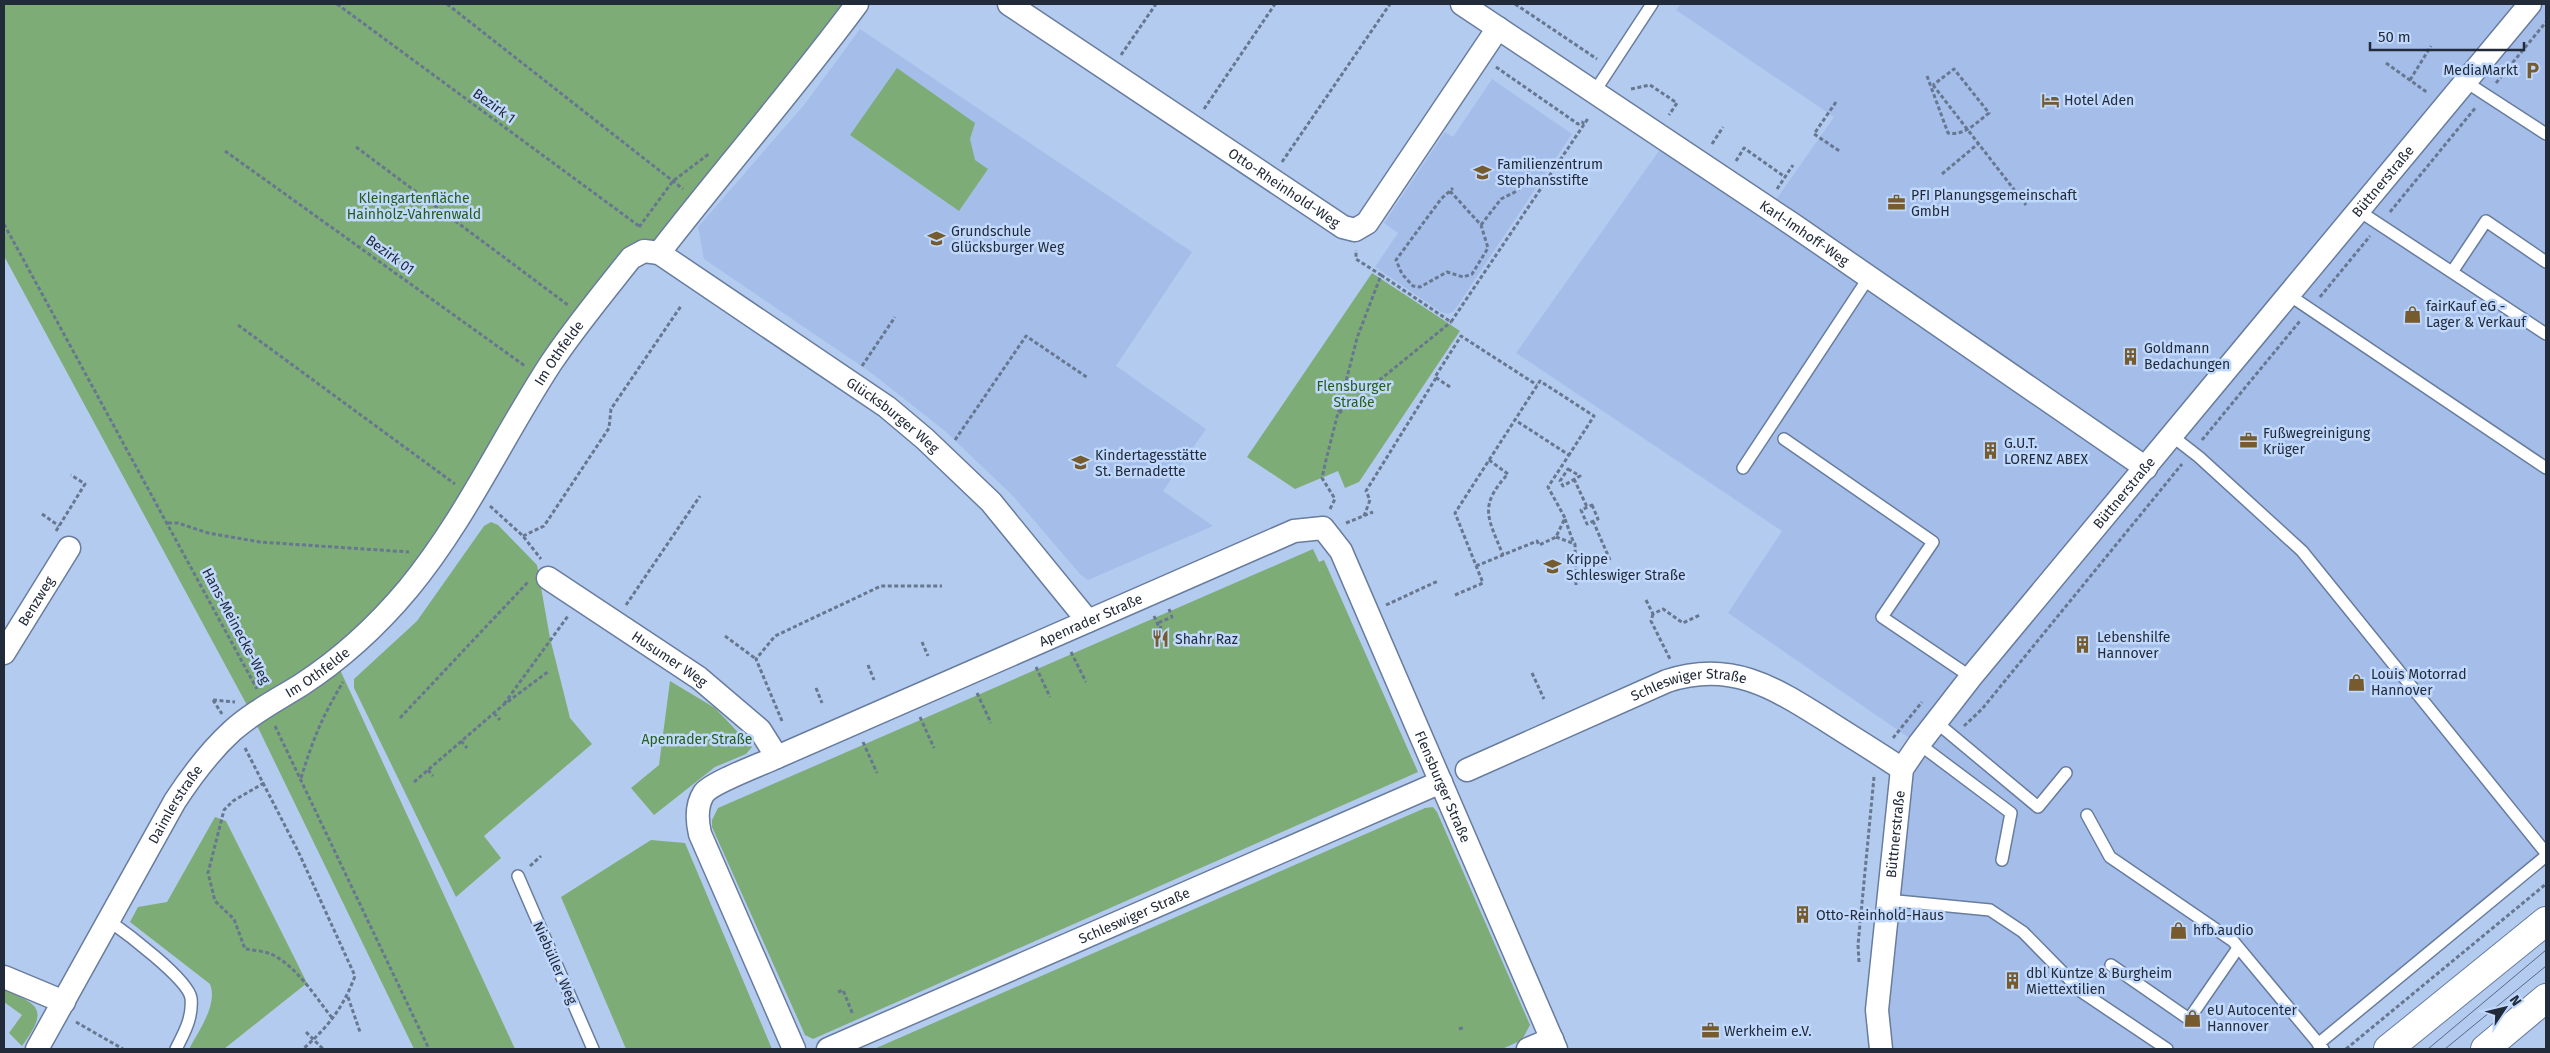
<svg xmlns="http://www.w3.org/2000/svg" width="2550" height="1053" viewBox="0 0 2550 1053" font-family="'Fira Sans',sans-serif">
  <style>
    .built { fill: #a4bee9 }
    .green { fill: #7eac76 }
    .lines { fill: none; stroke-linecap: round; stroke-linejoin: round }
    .service-casing { stroke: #687c9e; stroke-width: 14 }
    .minor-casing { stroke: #687c9e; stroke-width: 25 }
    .secondary-casing { stroke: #687c9e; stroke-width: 30 }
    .path { stroke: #677790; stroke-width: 3; stroke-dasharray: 4 2.5; stroke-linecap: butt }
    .service { stroke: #fff; stroke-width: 11 }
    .minor { stroke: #fff; stroke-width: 22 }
    .secondary { stroke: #fff; stroke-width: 28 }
    .tram { stroke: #5b6980; stroke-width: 1 }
    .labels { text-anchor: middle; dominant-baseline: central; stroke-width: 5; stroke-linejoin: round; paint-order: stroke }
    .poi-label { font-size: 14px; fill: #222b39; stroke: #c1d8fd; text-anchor: start }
    .street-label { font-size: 14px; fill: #222b39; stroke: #c1d8fd }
    .park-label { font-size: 14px; fill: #245e18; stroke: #c1d8fd }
  </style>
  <rect width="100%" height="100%" fill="#b4cbf0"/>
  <path class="built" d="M1681,4h865v852l-227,187 4,6h-442l6,-149 31,-156 -190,-131 54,-82 -266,-178 157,-222 102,70 59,-84 -158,-107z
    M860,29l332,223 -76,114 90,63 -43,62 50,35 -125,54 -8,-6 -67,-78 -68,-65 -75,-59 -166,-113 -6,-32 106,-122z
    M1492,79l80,55 -118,177 -6,3 -7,-2 -66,-45 23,-34 -14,-10 4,-6 57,-85 8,5z"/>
  <path class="green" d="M4,4h853l-198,249 -28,5 -178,269 -117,134 179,388h-101l-166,-342 -244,-451z
    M897,68l78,55 -5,16 5,21 13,9 -29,42 -109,-76z
    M1372,273l88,58 -101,151 -14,6 -7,-17 -43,18 -48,-32z
    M491,522l7,3 39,40 13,73 20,80 22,26 -108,92 17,22 -45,39 -102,-209v-9l63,-58 67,-95z
    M1313,549l6,13 5,-2 94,212 -605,267 -8,-4 -93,-208v-7l6,-12z
    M670,681l45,27 37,39 -6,7 -31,13 -61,48 -23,-27 28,-23z
    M1433,807l4,5 93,213 -8,15 -20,9h-628l551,-241z
    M215,817l11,4 81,162 -83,66h-35c10,-19 29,-44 21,-65l-80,-62 8,-15 29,-5z
    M651,840l34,3 87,206h-146l-65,-152z
    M4,990c37,15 44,20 18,56l-13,-13 13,-18 -18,-13z"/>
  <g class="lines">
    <defs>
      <path id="service" d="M2466,82l80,52
        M1595,91l57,-87
        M2359,211l187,123
        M2452,272l34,-51 60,41
        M2289,295l257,173
        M2172,436l27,21 103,94 244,302
        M1784,439l149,103 -51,75 89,60
        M1743,468l126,-191
        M1936,722l102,85 28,-34
        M1919,744l92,69 -9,47
        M2087,815l23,42 123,84 90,108
        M518,876l75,173
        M1887,900l103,10 33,22 59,60 85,57
        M108,920c17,12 80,59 83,78 2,20 -7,35 -15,51
        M2111,965l78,54 49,-71
        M2318,1044l228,-188"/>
      <g id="minor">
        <path id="s1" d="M1009,4l334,223 12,3 12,-7 131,-195"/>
        <path id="s2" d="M1462,4l330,220 354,244"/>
        <path d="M659,253c65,-84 135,-164 198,-249"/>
        <path id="s3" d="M548,578l151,100 61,52 17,27"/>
        <path id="s4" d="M4,653l65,-105"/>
        <path id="s5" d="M1467,770l200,-89c63,-21 106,6 157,38 26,17 53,33 78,50"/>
        <path d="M4,977l60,25"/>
        <path id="s6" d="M37,1049l138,-248c17,-26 34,-49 57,-70 21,-19 45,-31 69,-46 40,-26 76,-59 107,-96 57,-69 94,-151 143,-226 24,-36 53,-71 80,-105l13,-7 15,2 228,154 38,32 66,63 97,119"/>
        <path id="s7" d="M794,1049l-94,-215c-3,-13 -4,-29 4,-41 9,-11 58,-29 73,-36l517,-226 29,-3 18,23 215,498"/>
        <path id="s8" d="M828,1049l613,-267"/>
        <path d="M1528,1049l24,-10"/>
        <path id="s9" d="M1881,1049l-4,-39 25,-241 17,-25 52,-67 559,-673"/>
      </g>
      <path id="secondary" d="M2388,1049l158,-128
        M2485,1049l61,-51"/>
    </defs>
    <use href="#service" class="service-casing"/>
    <use href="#minor" class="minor-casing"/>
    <use href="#secondary" class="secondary-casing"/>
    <path class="path" d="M337,4l302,222
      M447,4l236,185
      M1515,4l82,55
      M1121,55l35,-51
      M2386,63l42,30
      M1496,67l82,57 4,-2 2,2
      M1927,76l21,57c17,3 29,-11 41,-20l-35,-44 -21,16
      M2410,80l21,-34
      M2496,83l50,-61
      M1933,85l93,120
      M1631,89l19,-4 27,18 -8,12
      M1836,102l-22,32 27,18
      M1204,109l71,-105
      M1712,144l11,-17
      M356,147l212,158
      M225,151l300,215
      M1736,161l8,-13 41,29
      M1282,162l108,-158
      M1942,174l37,-31
      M1777,189l16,-24
      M1450,191l31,34 7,23 -16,26 -9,3 -16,-5 -27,15 -7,-1 -11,-12 -6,-14 45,-61 12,-11
      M2390,212l86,-105
      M4,224l253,465
      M1481,225l20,-26 16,-8 8,-8 8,-27
      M639,227l34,-46 37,-28
      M1381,275l70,47 138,-205
      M2320,297l50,-61
      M238,325l217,159
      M862,366l33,-49
      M1450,387l-15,-10 26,-41 76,49
      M1339,413l112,-91
      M955,440l71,-104 62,42
      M2202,440l98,-119
      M1489,460l19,14c-30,32 -20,44 -5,81
      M1568,469l12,7 -17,10 -3,-5z
      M1574,479l13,28
      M1592,505l6,14 -11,5 -6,-14z
      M490,506l33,30 18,23
      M1330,509l5,-10 -13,-21 4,-18 31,-122 24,-63 -25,-16v-9
      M42,514l17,12
      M1364,516l6,-16 -4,-9 70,-113
      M1565,519l9,25
      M1593,521l17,39
      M168,523h10l30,10 52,9 149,10
      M1346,523l27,-11
      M56,531l29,-47 -14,-9
      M523,536l21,-10 65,-98 2,-19 70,-103
      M1556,537l19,7 1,41
      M1476,566l61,-25 2,4 17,-8 9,-19 -17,-31 21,-32 -54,-35
      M1455,595l28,-12 -28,-70 85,-132 54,35 -25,39
      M1646,600l7,14 10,-5 20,14 17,-8
      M626,605l74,-109
      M1386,605l52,-24
      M1653,614l-2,7 19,38
      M1154,616l5,11
      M1161,630l-1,-8 12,-5 -3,-8
      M725,636l31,23
      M922,642l6,14
      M1071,652l15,30
      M868,665l6,15
      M1036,667l14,30
      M1532,673l12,26
      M816,688l6,15
      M977,693l14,30
      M213,700l9,14
      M213,700l22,2
      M504,704l64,-88
      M494,713l6,7
      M920,717l14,31
      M400,718l128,-136
      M782,721l-26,-62 19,-23 106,-50h61
      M275,726l154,323
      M1964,726l18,-17 200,-245
      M1893,738l29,-36
      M461,741l6,7
      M863,742l14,31
      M245,748l53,103 57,125c-12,32 -27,51 -52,73
      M428,770l5,6
      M301,778c12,-39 21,-61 42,-96
      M414,782l88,-76 47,-35
      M264,783l-31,18 -9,9 -16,63 7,28 19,18 11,30c8,1 18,2 26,5 26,12 45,44 62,65
      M530,866l11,-10
      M1859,962l-1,-17 16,-168
      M838,992l5,-2 10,25
      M348,997l12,35
      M76,1022l47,27
      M1459,1029l6,-2
      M306,1032l17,17
      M2346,1049l200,-165"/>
    <use href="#service" class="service"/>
    <use href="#minor" class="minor"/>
    <use href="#secondary" class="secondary"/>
    <path class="tram" d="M2428,1049l118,-99
      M2445,1049l101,-83"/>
  </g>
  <defs>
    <symbol id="parking-bare" viewBox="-9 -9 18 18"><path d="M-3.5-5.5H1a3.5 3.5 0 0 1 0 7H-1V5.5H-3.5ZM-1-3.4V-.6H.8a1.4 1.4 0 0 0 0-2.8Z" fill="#755b2d" stroke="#c1d8fd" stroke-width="2.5" paint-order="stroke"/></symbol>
    <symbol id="hotel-bare" viewBox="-9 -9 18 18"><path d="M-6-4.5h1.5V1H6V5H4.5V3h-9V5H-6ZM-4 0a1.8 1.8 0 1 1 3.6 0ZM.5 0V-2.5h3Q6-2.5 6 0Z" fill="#755b2d" stroke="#c1d8fd" stroke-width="2.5" paint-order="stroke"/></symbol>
    <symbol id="school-bare" viewBox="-9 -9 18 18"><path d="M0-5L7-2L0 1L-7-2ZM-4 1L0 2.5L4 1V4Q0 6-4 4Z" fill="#755b2d" stroke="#c1d8fd" stroke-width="2.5" paint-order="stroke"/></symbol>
    <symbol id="office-bare" viewBox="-9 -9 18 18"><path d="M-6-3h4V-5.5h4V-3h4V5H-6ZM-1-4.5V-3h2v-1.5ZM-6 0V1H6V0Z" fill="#755b2d" stroke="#c1d8fd" stroke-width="2.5" paint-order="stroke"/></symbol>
    <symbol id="shop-bare" viewBox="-9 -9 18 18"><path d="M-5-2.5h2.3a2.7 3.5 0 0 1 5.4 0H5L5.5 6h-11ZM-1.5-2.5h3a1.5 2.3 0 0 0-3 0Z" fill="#755b2d" stroke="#c1d8fd" stroke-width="2.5" paint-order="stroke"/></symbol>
    <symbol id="building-bare" viewBox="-9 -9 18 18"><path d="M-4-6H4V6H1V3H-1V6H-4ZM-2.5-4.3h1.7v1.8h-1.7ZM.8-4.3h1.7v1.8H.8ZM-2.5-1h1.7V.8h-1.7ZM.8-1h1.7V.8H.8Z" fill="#755b2d" stroke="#c1d8fd" stroke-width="2.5" paint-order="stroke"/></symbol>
    <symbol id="restaurant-bare" viewBox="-9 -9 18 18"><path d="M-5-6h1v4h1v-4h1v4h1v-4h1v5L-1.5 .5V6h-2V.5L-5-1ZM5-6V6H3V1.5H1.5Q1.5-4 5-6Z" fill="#755b2d" stroke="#c1d8fd" stroke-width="2.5" paint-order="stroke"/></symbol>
  </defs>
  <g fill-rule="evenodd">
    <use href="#parking-bare" x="2520" y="58" width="25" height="25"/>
    <use href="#hotel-bare" x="2038" y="88" width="25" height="25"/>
    <use href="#school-bare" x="1470" y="160" width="25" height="25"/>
    <use href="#office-bare" x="1884" y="190" width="25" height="25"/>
    <use href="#school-bare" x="924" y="226" width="25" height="25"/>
    <use href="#shop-bare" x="2400" y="302" width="25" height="25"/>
    <use href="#building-bare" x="2118" y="344" width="25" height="25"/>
    <use href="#office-bare" x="2236" y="428" width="25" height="25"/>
    <use href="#building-bare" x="1978" y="438" width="25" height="25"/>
    <use href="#school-bare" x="1068" y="450" width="25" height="25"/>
    <use href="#school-bare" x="1540" y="554" width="25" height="25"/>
    <use href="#restaurant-bare" x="1148" y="626" width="25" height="25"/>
    <use href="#building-bare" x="2070" y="632" width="25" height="25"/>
    <use href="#shop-bare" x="2344" y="670" width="25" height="25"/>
    <use href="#building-bare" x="1790" y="902" width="25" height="25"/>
    <use href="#shop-bare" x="2166" y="918" width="25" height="25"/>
    <use href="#building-bare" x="2000" y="968" width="25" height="25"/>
    <use href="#shop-bare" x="2180" y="1006" width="25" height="25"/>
    <use href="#office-bare" x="1698" y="1018" width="25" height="25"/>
  </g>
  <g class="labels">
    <g class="poi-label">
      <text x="2518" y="70" text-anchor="end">MediaMarkt</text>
      <text x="2064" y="100">Hotel Aden</text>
      <text x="1497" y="164">Familienzentrum<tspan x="1497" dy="16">Stephansstifte</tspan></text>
      <text x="1911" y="195">PFI Planungsgemeinschaft<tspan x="1911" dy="16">GmbH</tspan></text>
      <text x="951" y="231">Grundschule<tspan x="951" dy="16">Glücksburger Weg</tspan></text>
      <text x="2426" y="306">fairKauf eG -<tspan x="2426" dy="16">Lager &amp; Verkauf</tspan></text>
      <text x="2144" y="348">Goldmann<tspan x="2144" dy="16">Bedachungen</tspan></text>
      <text x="2263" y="433">Fußwegreinigung<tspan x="2263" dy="16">Krüger</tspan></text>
      <text x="2004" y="443">G.U.T.<tspan x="2004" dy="16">LORENZ ABEX</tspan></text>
      <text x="1095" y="455">Kindertagesstätte<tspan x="1095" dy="16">St. Bernadette</tspan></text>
      <text x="1566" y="559">Krippe<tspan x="1566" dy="16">Schleswiger Straße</tspan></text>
      <text x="2097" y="637">Lebenshilfe<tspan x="2097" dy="16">Hannover</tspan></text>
      <text x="1175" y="639">Shahr Raz</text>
      <text x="2371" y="674">Louis Motorrad<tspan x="2371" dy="16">Hannover</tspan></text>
      <text x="1816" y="915">Otto-Reinhold-Haus</text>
      <text x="2193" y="930">hfb.audio</text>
      <text x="2026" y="973">dbl Kuntze &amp; Burgheim<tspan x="2026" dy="16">Miettextilien</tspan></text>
      <text x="2207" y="1010">eU Autocenter<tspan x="2207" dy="16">Hannover</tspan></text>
      <text x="1724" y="1031">Werkheim e.V.</text>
    </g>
    <g class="street-label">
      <text transform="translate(494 106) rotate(36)">Bezirk 1</text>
      <text stroke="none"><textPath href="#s9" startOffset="1041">Büttnerstraße</textPath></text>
      <text stroke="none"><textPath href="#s1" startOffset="331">Otto-Rheinhold-Weg</textPath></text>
      <text stroke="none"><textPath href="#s2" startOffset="412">Karl-Imhoff-Weg</textPath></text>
      <text transform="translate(390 255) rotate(36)">Bezirk 01</text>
      <text stroke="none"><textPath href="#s6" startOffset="882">Im Othfelde</textPath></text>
      <text stroke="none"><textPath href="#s6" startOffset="1316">Glücksburger Weg</textPath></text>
      <text stroke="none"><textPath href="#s9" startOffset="636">Büttnerstraße</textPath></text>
      <text stroke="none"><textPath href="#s4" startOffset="61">Benzweg</textPath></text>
      <text stroke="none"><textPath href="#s7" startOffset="701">Apenrader Straße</textPath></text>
      <text transform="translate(236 626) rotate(62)">Hans-Meinecke-Weg</text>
      <text stroke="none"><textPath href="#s3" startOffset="146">Husumer Weg</textPath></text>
      <text stroke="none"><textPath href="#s6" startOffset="478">Im Othfelde</textPath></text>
      <text stroke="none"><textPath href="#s5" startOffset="240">Schleswiger Straße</textPath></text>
      <text stroke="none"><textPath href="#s7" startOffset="1238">Flensburger Straße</textPath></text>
      <text stroke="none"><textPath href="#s6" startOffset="281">Daimlerstraße</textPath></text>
      <text stroke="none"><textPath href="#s9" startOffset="216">Büttnerstraße</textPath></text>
      <text stroke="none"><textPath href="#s8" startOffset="334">Schleswiger Straße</textPath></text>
      <text transform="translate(555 963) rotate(66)">Niebüller Weg</text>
    </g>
    <g class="park-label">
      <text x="414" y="198">Kleingartenfläche<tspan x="414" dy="16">Hainholz-Vahrenwald</tspan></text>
      <text x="1354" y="386">Flensburger<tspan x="1354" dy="16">Straße</tspan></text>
      <text x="697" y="739">Apenrader Straße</text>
    </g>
  </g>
  <rect width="2550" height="1053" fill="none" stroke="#222b39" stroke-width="10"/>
  <g transform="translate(2505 1008) rotate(55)" stroke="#c1d8fd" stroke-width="4" paint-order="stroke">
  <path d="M0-4L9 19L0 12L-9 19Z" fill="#222b39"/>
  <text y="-8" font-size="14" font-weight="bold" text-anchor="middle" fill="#222b39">N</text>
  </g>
  <path d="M2370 42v8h154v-8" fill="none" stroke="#222b39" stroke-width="2.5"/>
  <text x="2378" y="42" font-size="15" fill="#222b39" stroke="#c1d8fd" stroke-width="4" paint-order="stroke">50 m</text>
</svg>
